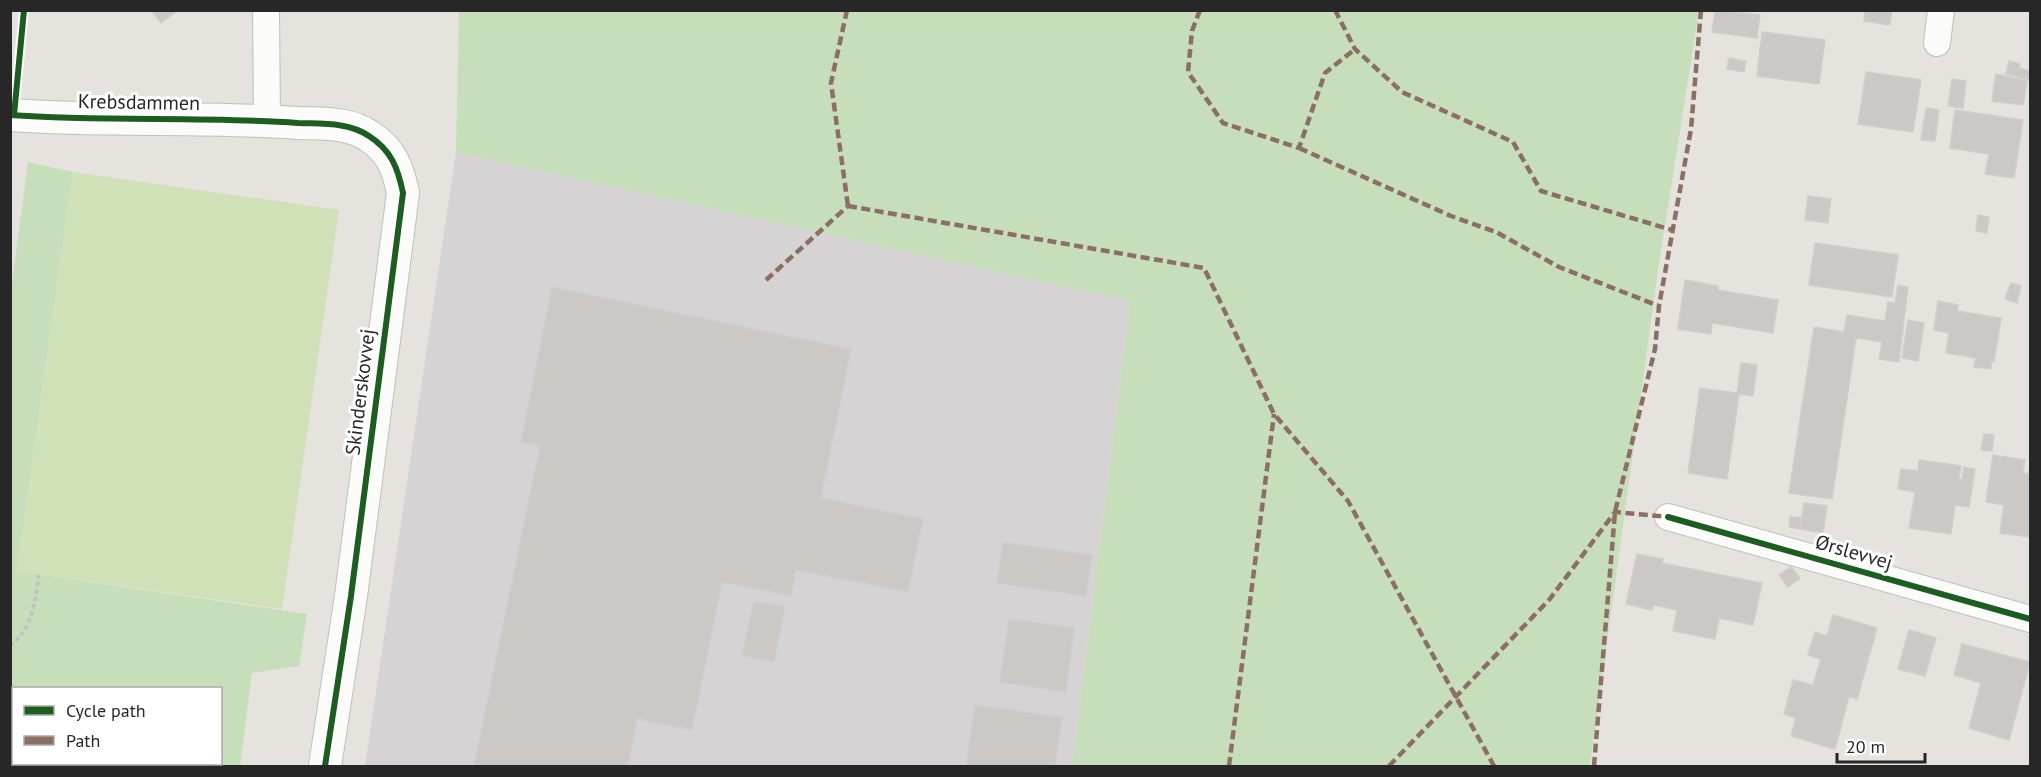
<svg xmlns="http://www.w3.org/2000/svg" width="2041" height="777" viewBox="0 0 2041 777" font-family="'PT Sans',sans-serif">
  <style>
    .industrial { fill: #d6d3d5 }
    .green { fill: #c7deba; fill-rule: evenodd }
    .pitch { fill: #d0e1b8 }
    .building { fill: #cbc8c5; stroke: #d0ceca; stroke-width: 1.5 }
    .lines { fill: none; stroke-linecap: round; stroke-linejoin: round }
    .minor-casing { stroke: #c0bebf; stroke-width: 28 }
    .tertiary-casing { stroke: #c0bebf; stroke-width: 34 }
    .path { stroke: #c2c2c2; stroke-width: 4; stroke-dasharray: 4.5 3; stroke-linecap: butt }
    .minor { stroke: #fbfbfa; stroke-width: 26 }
    .tertiary { stroke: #fbfbfa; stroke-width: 32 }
    .quiet { stroke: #8d6e63; stroke-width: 4.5; stroke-dasharray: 9 4.5; stroke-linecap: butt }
    .cycleway-casing { stroke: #fff; stroke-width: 10 }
    .cycleway { stroke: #1b5e20; stroke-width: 6 }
    .labels { text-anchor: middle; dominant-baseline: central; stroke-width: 6; stroke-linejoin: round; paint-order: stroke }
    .street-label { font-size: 20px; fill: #272727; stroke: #fff }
  </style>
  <rect width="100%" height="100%" fill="#e6e2de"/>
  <path class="industrial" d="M456,152l674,149 -58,465h-707z"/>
  <path class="green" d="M459,11h1240l-40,252 -69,503h-518l58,-465 -674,-149z
    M28,162l45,10 -56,399 290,43 -8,52 -47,7 -12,93h-229l-1,-469zM14,688h206v76h-206z"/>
  <path class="pitch" d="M73,172l266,38 -57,399 -265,-38z"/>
  <path class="building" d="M151,10h27l-17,13z
    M1715,10l45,5 -3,23 -45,-6z
    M1865,10h27l-2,15 -26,-4z
    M1762,32l63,8 -6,44 -62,-8z
    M1729,58l17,3 -2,11 -17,-3z
    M2009,61l11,3 -1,4 11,3v9l-24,-6z
    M1866,72l55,8 -8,52 -55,-8z
    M1996,74l31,7 -4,24 -31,-4z
    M1952,79l14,2 -3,27 -15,-2z
    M1926,108l13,2 -4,31 -14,-1z
    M1955,110l68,10 -9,58 -29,-4 4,-20 -39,-6z
    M1808,196l23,3 -3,24 -23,-3z
    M1978,215l11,2 -2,16 -11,-2z
    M1815,243l83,12 -6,42 -83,-12z
    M1685,280l33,6v4l60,10 -5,33 -61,-10 -1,11 -33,-5z
    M2011,283l10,3 -4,17 -12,-4z
    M1898,285l10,2 -9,75 -20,-3 3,-17 -26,-4 -24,161 -43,-6 25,-166 30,5 3,-17 38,6 3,-19 7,1z
    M552,287l299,62 -30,149 102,21 -15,73 -112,-22 -5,26 -69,-14 -30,148 -55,-11 -9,47h-154l66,-320 -19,-4z
    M1938,301l20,4 -1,6 44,7 -7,43h-2l-1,8 -17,-2 2,-9 -30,-5 3,-20 -15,-3z
    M1908,320l16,3 -6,38 -16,-3z
    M1741,363l16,2 -4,31 -14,-2 -12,85 -39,-6 12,-85 37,5z
    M1984,434l10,1 -2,16 -11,-1z
    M1993,455l32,5 -2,13 7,1v63l-30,-4 4,-28 -18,-3z
    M1919,460l42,6 -2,13h3l2,-12 11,2 -6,38 -14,-2 -4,29 -42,-6 6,-36 -17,-3 3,-20 17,2z
    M1804,503l23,3 -4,27 -23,-4z
    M1790,517l12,1 -2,11 -11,-2z
    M1003,542l89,13 -6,41 -89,-13z
    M1637,554l26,5 -1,4 100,20 -9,42 -34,-7 -4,21 -42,-8 4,-21 -23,-5 -2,5 -26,-6z
    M1791,567l9,11 -12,9 -9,-12z
    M754,601l31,6 -11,55 -32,-6z
    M1833,615l44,13 -20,71 -8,-3 -14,53 -44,-13 5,-18 -12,-4 9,-34 20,5 8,-26 -13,-4 7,-23 12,4z
    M1009,619l65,9 -8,64 -66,-10z
    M1909,630l27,8 -11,38 -27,-7z
    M1962,644l68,18 -21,78 -40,-12 12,-45 -27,-8z
    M975,705l87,12 -7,49h-89z"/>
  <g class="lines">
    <defs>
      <path id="minor" d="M266,10l1,110
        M1937,43l4,-33
        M1668,517l362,102"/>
      <path id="tertiary" d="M10,115c96,7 193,1 288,8 24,1 51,-1 71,13 22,14 29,32 34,57l-52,403 -26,170"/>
    </defs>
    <use href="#minor" class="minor-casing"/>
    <use href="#tertiary" class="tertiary-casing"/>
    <path class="path" d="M10,646c23,-18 25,-45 29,-71"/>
    <use href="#minor" class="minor"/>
    <use href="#tertiary" class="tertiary"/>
    <path class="quiet" d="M847,10l-16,73 17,123
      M1200,10l-8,21 -4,41 35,51 76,25 26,-75 30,-24
      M1335,10l20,39 47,43 111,50 28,49 131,39
      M1299,148l152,68 45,16 63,35 100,39
      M848,206l356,62 70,146 74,87 146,265
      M766,280l82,-74
      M1229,766l45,-352
      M1389,766l160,-166 66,-88 53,5
      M1594,766l21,-254 40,-163 4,-43 32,-177 10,-119"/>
    <defs>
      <path id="cycleway" d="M10,115c96,7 193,1 288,8 24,1 51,-1 71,13 22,14 29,32 34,57l-52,403 -26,170
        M14,115l10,-105
        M1668,517l362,102"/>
    </defs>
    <use href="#cycleway" class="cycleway-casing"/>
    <use href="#cycleway" class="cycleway"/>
  </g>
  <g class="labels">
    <g class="street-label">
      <text transform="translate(139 102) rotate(1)">Krebsdammen</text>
      <text transform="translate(360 392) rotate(-83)">Skinderskovvej</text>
      <text transform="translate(1854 552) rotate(16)">Ørslevvej</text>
    </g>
  </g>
  <rect width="2041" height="777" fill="none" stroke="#272727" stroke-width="24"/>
  <rect x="12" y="687" width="210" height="78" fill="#ffffff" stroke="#a9a9a9" stroke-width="1.5"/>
  <rect x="24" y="706" width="30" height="9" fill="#1b5e20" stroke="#a9a9a9" stroke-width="1.5"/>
  <text x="66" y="717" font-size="18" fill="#272727">Cycle path</text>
  <rect x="24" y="736" width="30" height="9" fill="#8d6e63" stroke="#a9a9a9" stroke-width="1.5"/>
  <text x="66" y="747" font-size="18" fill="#272727">Path</text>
  <path d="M1837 753v9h88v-9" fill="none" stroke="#272727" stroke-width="3"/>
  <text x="1846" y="753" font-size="18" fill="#272727" stroke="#ffffff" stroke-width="4.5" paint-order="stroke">20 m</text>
</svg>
